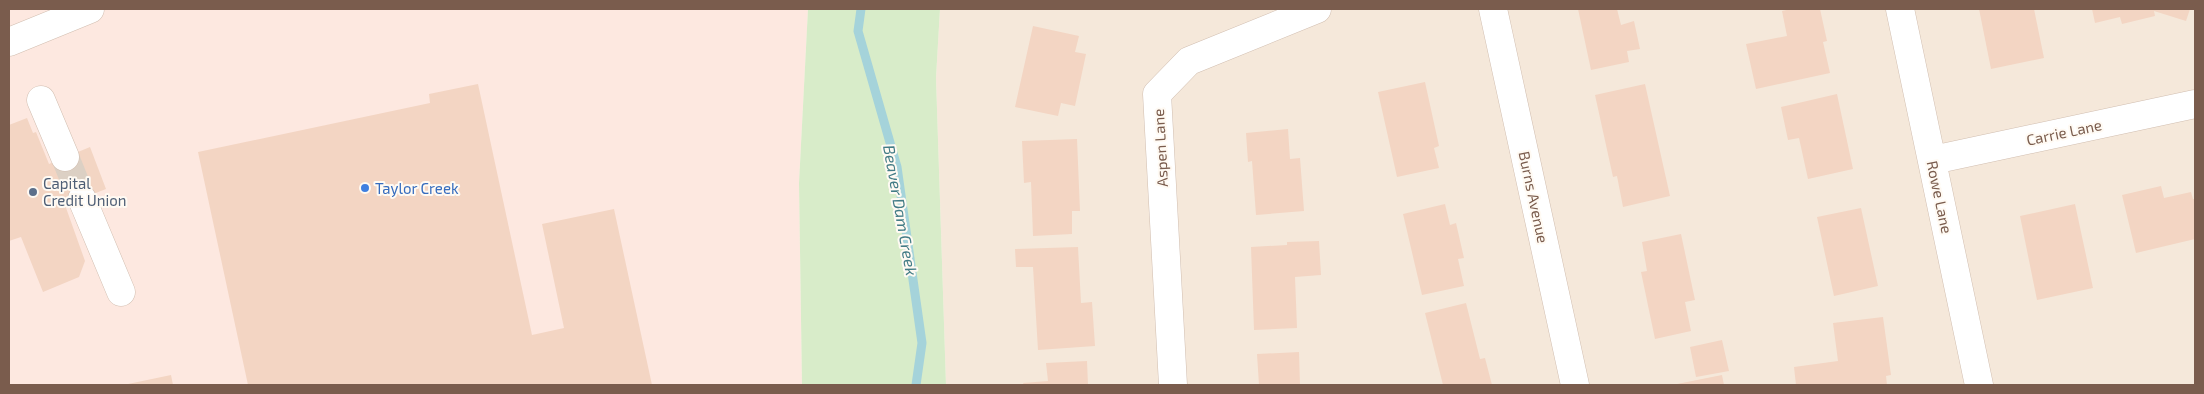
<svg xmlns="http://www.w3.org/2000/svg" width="2204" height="394" viewBox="0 0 2204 394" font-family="'Exo 2',sans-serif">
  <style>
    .residential { fill: #f5e8da }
    .commercial { fill: #fde8e0 }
    .green { fill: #d8ecc9 }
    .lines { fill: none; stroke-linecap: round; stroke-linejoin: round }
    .stream { stroke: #a5d3da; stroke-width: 9 }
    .building { fill: #f3d5c3 }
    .minor-tunnel { stroke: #dcd0c4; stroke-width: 28; stroke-dasharray: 28 14; stroke-linecap: butt }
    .minor-casing { stroke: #d1beb0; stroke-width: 29 }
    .minor { stroke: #fff; stroke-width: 28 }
    .shop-dot { fill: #3f7fe0; stroke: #fffaf3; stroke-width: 2 }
    .service-dot { fill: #5c6f8a; stroke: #fffaf3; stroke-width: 2 }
    .labels { text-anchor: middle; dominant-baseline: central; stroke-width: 4; stroke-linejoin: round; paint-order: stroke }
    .street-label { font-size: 15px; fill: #7a5c4d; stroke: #fffaf3 }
    .service-label { font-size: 15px; fill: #4e5e75; stroke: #fffaf3; text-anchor: start }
    .shop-label { font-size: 15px; fill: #366cbe; stroke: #fffaf3; text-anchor: start }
    .water-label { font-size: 16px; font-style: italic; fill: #437c86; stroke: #fffaf3 }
  </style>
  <rect width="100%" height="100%" fill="#fdf6ec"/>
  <path class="residential" d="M940,9h1255v376h-1249l-10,-307z"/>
  <path class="commercial" d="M9,9h799l-9,174 3,202h-793z"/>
  <path class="green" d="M808,9h132l-4,69 10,307h-144l-3,-202z"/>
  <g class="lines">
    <path class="stream" d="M861,9l-3,22 39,136 25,176 -6,42"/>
  </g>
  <path class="building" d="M1578,9h39l4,16 13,-4 6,28 -13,2 2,11 -38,8z
    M1791,9h29l7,32 -4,1 7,31 -74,16 -10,-45 41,-8 -5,-25z
    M1979,9h55l10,49 -53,11z
    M2092,9h98l-4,12 -32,-10 1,5 -33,8 -2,-7 -25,6z
    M1033,26l46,10 -4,16 11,2 -11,52 -14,-3 -3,13 -43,-9z
    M1425,82l14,64 -5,2 5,20 -42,9 -19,-85z
    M478,84l54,251 32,-7 -22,-104 72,-15 38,176h-404l-50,-233 232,-49 -1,-9z
    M1645,84l25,112 -47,11 -6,-31 -4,1 -18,-82z
    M1837,94l16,75 -45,10 -9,-41 -11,2 -7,-33z
    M27,118l6,15 3,-1 13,32 41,-17 16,42 -41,16 20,56 -6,16 -36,15 -22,-55 -12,4v-116z
    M1288,129l2,30 10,-1 4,53 -48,4 -4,-54 -4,1 -2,-29z
    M1077,139l3,72h-8v23l-39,2 -2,-54 -7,1 -2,-42z
    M2161,186l3,12 27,-6 2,7h2v40l-59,14 -14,-58z
    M1445,204l5,21 6,-2 8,35 -6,1 6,27 -42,9 -19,-81z
    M2075,204l18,84 -56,12 -17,-84z
    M1861,208l17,78 -44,10 -17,-79z
    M1681,234l14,66 -10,2 6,29 -36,8 -14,-67 6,-1 -5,-29z
    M1319,241l2,34 -26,2 2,51 -43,2 -3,-83 36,-2v-3z
    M1078,247l3,56 11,-1 3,44 -57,4 -5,-83h-17l-1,-18z
    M1466,303l14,56 5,-1 7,27h-49l-18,-72z
    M1883,317l8,58 -5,1 1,9h-91l-2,-18 44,-6 -5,-38z
    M1722,340l7,31 -33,6 -6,-30z
    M1299,352l1,33h-41l-2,-31z
    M1087,361l1,24h-64l-1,-2 25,-2 -2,-18z
    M171,375l2,10h-45v-1z
    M1722,375l2,10h-47v-1z"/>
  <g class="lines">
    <path class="minor-tunnel" d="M65,157l17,42"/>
    <defs>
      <path id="minor" d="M1493,9l82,376
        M1900,9l79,376
        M9,42l81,-33
        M41,100l24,57
        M1933,160l262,-56
        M82,199l39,93
        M1173,385l-16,-291 32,-33 128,-52"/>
    </defs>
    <use href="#minor" class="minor-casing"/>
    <use href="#minor" class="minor"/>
  </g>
  <circle class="shop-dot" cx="365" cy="188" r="5"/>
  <circle class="service-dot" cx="33" cy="192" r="5"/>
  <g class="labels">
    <g class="street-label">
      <text transform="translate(2064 132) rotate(-12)">Carrie Lane</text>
      <text transform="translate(1160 148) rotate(-93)">Aspen Lane</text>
      <text transform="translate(1534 197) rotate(78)">Burns Avenue</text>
      <text transform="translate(1940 197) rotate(78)">Rowe Lane</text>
    </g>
    <g class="service-label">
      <text x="43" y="183">Capital<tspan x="43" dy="17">Credit Union</tspan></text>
    </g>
    <g class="shop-label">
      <text x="375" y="188">Taylor Creek</text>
    </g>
    <g class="water-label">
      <text transform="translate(901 210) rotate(80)">Beaver Dam Creek</text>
    </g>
  </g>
  <rect width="2204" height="394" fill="none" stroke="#7a5c4d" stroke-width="20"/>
</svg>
